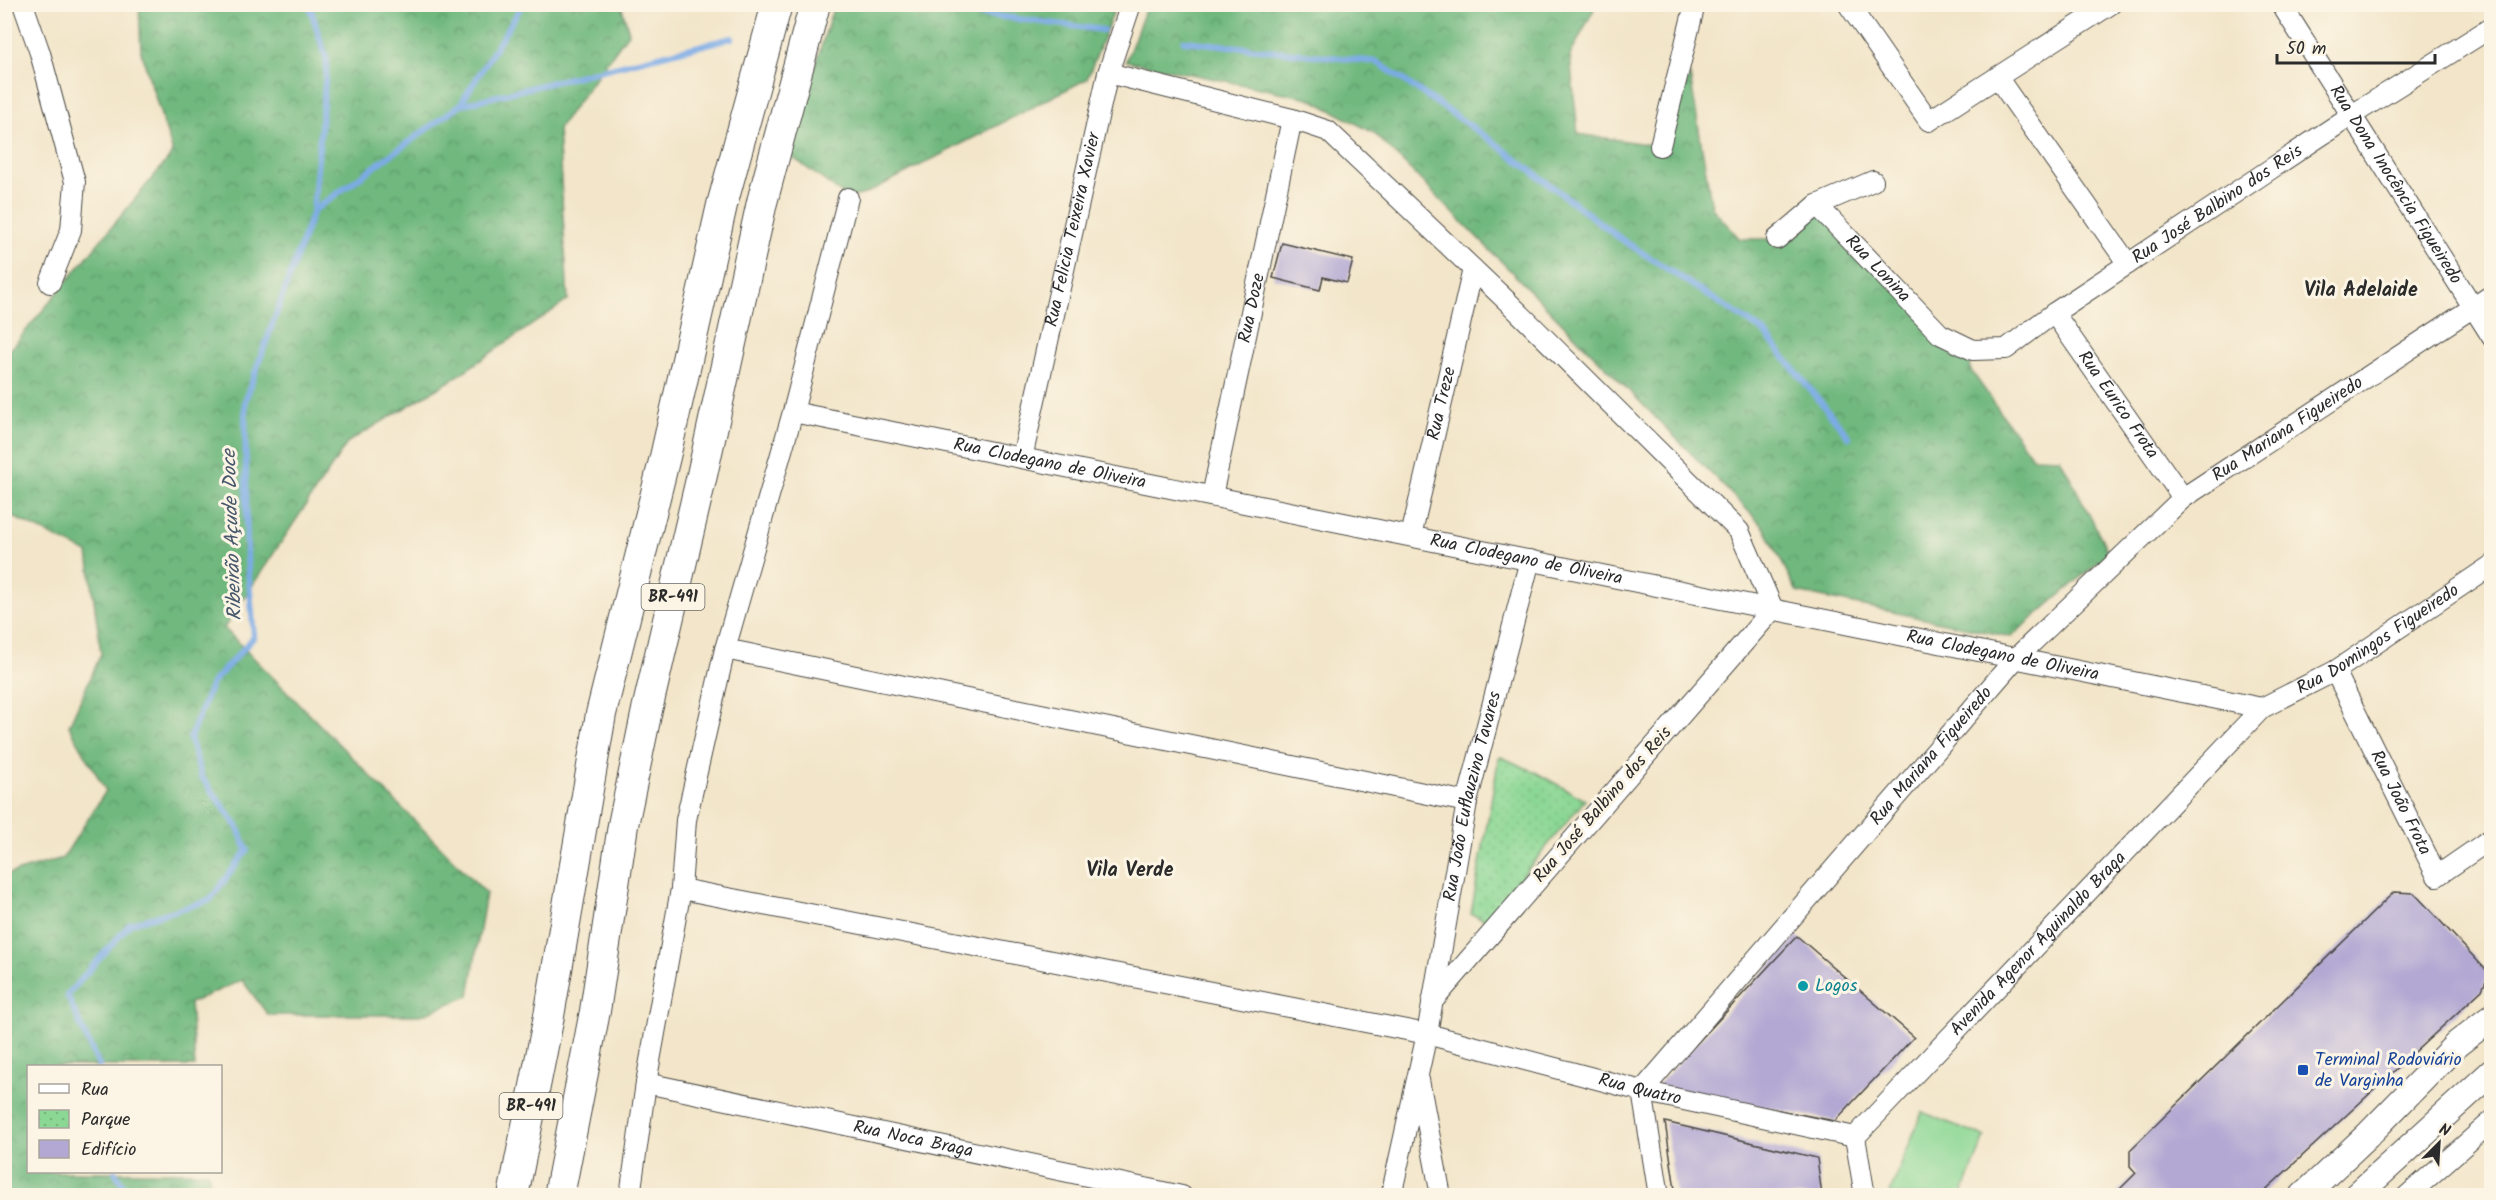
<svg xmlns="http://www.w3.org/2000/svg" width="2496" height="1200" viewBox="0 0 2496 1200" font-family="Kalam,sans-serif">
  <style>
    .grass { fill: #8bd794; stroke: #5b8160; stroke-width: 1.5 }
    .forest { fill: url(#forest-crowns); stroke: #4e7254; stroke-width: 1.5 }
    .park { fill: url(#park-dots); stroke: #5b8160; stroke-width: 1.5 }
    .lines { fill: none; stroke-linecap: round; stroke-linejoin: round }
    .stream { stroke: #7babe6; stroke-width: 6 }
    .building { fill: #b2a8d3 }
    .minor-casing { stroke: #494743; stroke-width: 22 }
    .major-casing { stroke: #494743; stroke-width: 28 }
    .highway-casing { stroke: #494743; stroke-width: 32 }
    .minor { stroke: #fff; stroke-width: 20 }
    .major { stroke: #fff; stroke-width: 26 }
    .highway { stroke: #fff; stroke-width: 30 }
    .culture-dot { fill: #0f9aa8; stroke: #fcf5e5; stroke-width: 2 }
    .transit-dot { fill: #1a4fb4; stroke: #fcf5e5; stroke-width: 2 }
    .labels { text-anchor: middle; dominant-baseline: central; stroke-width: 6; stroke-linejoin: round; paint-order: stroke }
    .shield { fill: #fcf5e5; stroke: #6a6863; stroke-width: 1.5 }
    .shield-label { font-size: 16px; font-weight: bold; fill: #2b2b2b }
    .street-label { font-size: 18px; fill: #2b2b2b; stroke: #fcf5e5 }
    .culture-label { font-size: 18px; fill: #0d838f; stroke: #fcf5e5; text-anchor: start }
    .transit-label { font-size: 18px; fill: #164399; stroke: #fcf5e5; text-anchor: start }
    .neighbourhood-label { font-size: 20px; font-weight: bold; fill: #2b2b2b; stroke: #fcf5e5 }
    .water-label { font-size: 20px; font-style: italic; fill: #47586c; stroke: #fcf5e5 }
  </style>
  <defs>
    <pattern id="forest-crowns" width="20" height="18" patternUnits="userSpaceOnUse" patternTransform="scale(1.5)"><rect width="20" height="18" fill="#70b87e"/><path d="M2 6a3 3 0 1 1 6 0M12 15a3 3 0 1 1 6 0" fill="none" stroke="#5c9667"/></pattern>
    <pattern id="park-dots" width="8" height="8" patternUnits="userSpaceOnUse" patternTransform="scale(1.5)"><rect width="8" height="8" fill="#8bd794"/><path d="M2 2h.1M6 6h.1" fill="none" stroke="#78b980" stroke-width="1.8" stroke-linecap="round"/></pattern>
  </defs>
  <rect width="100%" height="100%" fill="#fcf5e5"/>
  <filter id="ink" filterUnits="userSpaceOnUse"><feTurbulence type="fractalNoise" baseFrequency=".0167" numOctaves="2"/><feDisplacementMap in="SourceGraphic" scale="12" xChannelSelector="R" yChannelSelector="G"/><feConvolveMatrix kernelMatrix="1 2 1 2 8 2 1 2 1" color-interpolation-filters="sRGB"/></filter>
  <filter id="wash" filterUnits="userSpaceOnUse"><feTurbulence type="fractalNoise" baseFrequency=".008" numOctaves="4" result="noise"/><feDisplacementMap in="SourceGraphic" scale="24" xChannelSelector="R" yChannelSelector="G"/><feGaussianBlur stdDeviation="1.35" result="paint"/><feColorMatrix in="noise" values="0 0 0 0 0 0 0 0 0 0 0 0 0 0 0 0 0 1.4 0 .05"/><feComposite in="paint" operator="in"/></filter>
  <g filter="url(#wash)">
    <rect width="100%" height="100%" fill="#f2e5c9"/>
    <path class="grass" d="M1922,1112l63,25 -23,58h-73z"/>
    <path class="forest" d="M1096,4l18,7 -27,68 -222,115 -17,4 -60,-44 46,-149z
      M1360,4l11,7 9,-7 216,1 -26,51 8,78 82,12 30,-71 22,133 28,31h37l40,-34 123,129 33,16 -3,19 62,88 28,1 49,95 -98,84 -214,-45 -33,-65 -390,-394 -65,-35 -183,-37 21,-56z
      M139,5h482l8,27 -71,97 10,171 -115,79 -105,63 -124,186 262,265 -17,103 -48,19h-153l-26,-35 -52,23 5,63h-167v106h180l4,23h-207v-320l58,-17 43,-67 -37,-65 32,-72 -13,-101 -83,-40v-157l168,-203 -32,-101z"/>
    <path class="park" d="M1499,756l36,16 50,28 -99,120 -15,-6z"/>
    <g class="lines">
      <path class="stream" d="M309,4l18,57 -14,150
        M904,4l199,26
        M1184,41l193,21 118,81 126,96 142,92 86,106
        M460,105l272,-67
        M99,1066l-32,-71 63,-71 80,-24 37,-50 -10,-24 -36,-50 -11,-38 22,-55 42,-46 -7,-80 -2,-156 68,-190 147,-106 63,-101
        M115,1172l15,24"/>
    </g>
    <g id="blocks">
      <path class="building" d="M1282,243l71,17 -6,23 -24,-6 -3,13 -47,-12z
        M2394,892l20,1 73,78v7l-5,12 -223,206h-146l23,-23 -6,-7v-16z
        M1797,936l117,101 -79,84 -178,-35z
        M1665,1122l152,36 5,38h-146z"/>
    </g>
  </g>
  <g filter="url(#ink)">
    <use href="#blocks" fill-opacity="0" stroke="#494743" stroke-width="1.5"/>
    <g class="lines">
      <defs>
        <g id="minor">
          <path d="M23,4l17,49 35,129 -4,48 -21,53"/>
          <path d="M1848,4l81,117 182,-117"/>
          <path id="s1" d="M2281,4l211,333"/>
          <path d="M1108,73l184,46 36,12 180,171 231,229 34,78 -341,393"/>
          <path d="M1997,77l131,187"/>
          <path d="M1660,146l35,-142"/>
          <path id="s2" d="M1817,205l123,129 33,16 33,-1 48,-36 298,-198 140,-88"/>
          <path d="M1777,239l40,-34 56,-24"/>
          <path id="s3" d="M2054,313l129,185"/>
          <path id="s4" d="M793,412l1469,296"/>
          <path id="s5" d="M1022,458l86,-385 23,-69"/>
          <path id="s6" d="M1212,496l80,-377"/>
          <path id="s7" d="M1411,536l62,-267"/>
          <path d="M725,649l742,153"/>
          <path id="s8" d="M2335,671l102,205 55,-38"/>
          <path id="s9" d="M681,889l746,145 215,57 213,46"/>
          <path d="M1419,1080l22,116"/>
          <path id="s10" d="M646,1083l536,113"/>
          <path d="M630,1196l16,-113 35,-194 5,-69 39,-171 68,-237 55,-214"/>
          <path id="s11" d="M1391,1196l36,-162 40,-232 63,-242"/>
          <path id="s12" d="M1659,1196l-17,-105 374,-433 167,-160 309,-203"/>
          <path id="s13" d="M1865,1196l-10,-59 407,-429 73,-37 157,-106"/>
          <path d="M2407,1196l85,-75"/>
        </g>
        <path id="major" d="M2303,1196l63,-59 91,-93 35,-27
          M2356,1196l136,-124"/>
        <path id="highway" d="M513,1196l36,-180 52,-302 64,-257 57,-252 55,-201
          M559,1196l36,-185 28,-186 24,-115 55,-235 60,-273 53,-198"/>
      </defs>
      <use href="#minor" class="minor-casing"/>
      <use href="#major" class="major-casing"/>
      <use href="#highway" class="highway-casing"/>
      <use href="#minor" class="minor"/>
      <use href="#major" class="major"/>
      <use href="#highway" class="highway"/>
    </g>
  </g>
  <circle class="culture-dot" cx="1803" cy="986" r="6"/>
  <rect class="transit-dot" x="2297" y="1064" width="12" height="12" rx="3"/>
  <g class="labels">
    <g class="shield">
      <rect x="641.5" y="584" width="63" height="26" rx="4.5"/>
      <rect x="499.5" y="1093" width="63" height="26" rx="4.5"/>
    </g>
    <g class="shield-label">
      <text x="673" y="597">BR-491</text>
      <text x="531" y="1106">BR-491</text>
    </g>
    <g class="street-label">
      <text stroke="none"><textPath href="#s1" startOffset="214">Rua Dona Inocência Figueiredo</textPath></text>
      <text stroke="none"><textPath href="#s2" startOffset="504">Rua José Balbino dos Reis</textPath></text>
      <text stroke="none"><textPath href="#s5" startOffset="234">Rua Felicia Teixeira Xavier</textPath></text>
      <text stroke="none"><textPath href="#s2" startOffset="88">Rua Lonina</textPath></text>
      <text stroke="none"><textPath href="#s6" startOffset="192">Rua Doze</textPath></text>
      <text stroke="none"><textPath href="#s7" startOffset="136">Rua Treze</textPath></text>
      <text stroke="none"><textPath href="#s3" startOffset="112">Rua Eurico Frota</textPath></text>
      <text stroke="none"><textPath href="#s12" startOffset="1035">Rua Mariana Figueiredo</textPath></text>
      <text stroke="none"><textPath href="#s4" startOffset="262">Rua Clodegano de Oliveira</textPath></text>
      <text stroke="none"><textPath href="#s4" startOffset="748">Rua Clodegano de Oliveira</textPath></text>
      <text stroke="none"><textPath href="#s13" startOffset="786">Rua Domingos Figueiredo</textPath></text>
      <text stroke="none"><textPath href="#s4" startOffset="1234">Rua Clodegano de Oliveira</textPath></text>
      <text stroke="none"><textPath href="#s12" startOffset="549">Rua Mariana Figueiredo</textPath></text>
      <text stroke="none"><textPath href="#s11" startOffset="408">Rua João Euflauzino Tavares</textPath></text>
      <text stroke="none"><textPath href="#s8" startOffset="147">Rua João Frota</textPath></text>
      <text transform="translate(1603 805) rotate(-49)">Rua José Balbino dos Reis</text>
      <text stroke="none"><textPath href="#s13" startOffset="326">Avenida Agenor Aguinaldo Braga</textPath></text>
      <text stroke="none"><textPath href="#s9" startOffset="980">Rua Quatro</textPath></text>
      <text stroke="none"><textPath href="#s10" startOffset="273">Rua Noca Braga</textPath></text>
    </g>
    <g class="culture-label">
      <text x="1815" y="986">Logos</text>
    </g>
    <g class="transit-label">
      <text x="2315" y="1060">Terminal Rodoviário<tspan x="2315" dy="21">de Varginha</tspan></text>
    </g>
    <g class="neighbourhood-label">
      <text x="2361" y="291">Vila Adelaide</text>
      <text x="1130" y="871">Vila Verde</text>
    </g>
    <g class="water-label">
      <text transform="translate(233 535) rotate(-92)">Ribeirão Açude Doce</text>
    </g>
  </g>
  <rect width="2496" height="1200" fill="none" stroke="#fcf5e5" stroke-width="24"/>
  <rect x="27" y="1065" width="195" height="108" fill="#fcf5e5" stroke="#a8a49b" stroke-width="1.5"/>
  <rect x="39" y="1084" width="30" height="9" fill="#ffffff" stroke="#a8a49b" stroke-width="1.5"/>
  <text x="81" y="1095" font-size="18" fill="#2b2b2b">Rua</text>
  <rect x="39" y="1110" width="30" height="18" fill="url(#park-dots)" stroke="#a8a49b" stroke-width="1.5"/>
  <text x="81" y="1125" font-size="18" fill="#2b2b2b">Parque</text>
  <rect x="39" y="1140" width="30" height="18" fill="#b2a8d3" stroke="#a8a49b" stroke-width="1.5"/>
  <text x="81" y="1155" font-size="18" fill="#2b2b2b">Edifício</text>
  <g transform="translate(2439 1143) rotate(24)" stroke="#fcf5e5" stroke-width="4.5" paint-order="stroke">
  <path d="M0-4.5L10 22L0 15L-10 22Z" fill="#2b2b2b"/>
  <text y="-9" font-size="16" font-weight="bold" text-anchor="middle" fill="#2b2b2b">N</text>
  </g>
  <path d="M2277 54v9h158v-9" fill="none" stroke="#2b2b2b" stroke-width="3"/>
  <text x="2286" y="54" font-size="18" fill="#2b2b2b" stroke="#fcf5e5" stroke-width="4.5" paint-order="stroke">50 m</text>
</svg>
